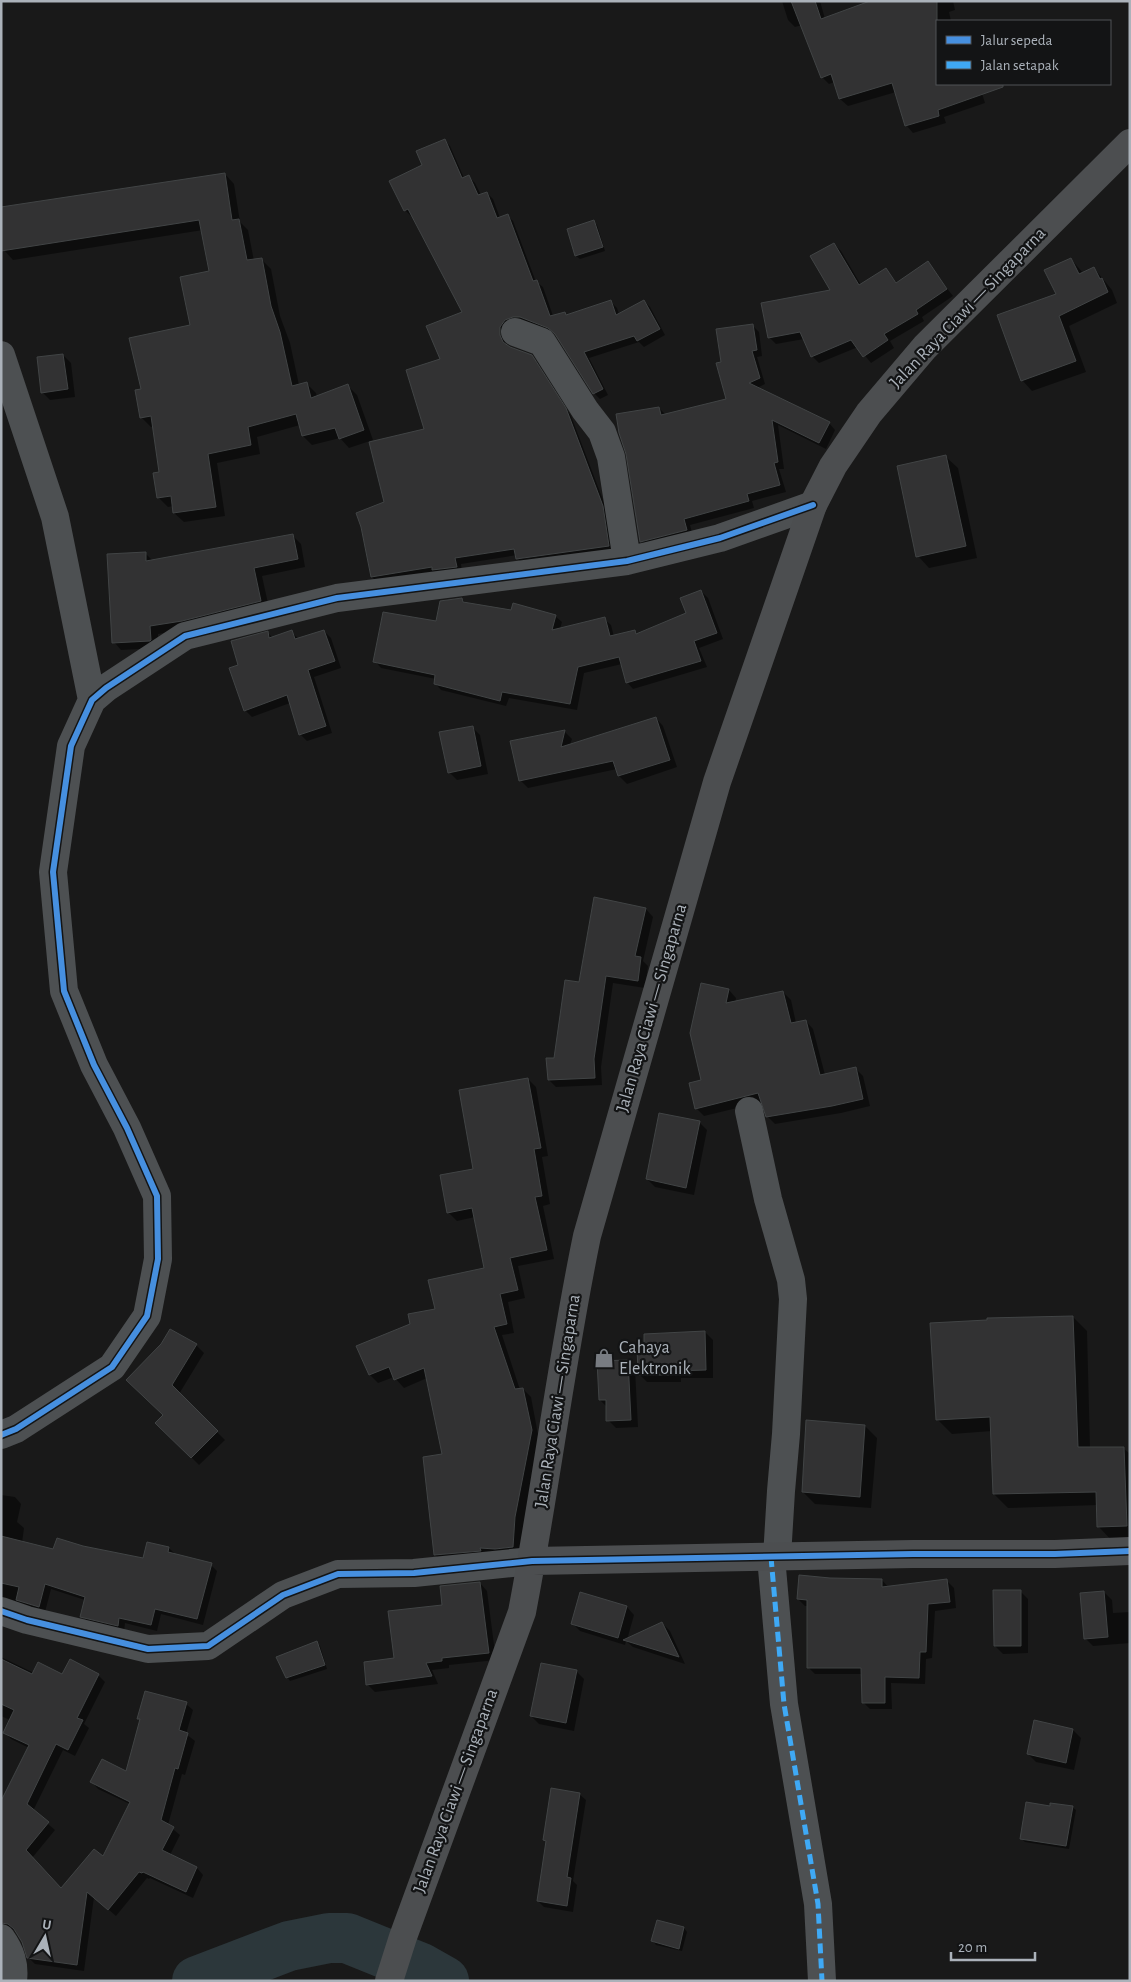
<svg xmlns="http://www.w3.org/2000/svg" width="1131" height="1982" viewBox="0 0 1131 1982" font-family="'Alegreya Sans',sans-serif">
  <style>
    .shadow { fill: #0007 }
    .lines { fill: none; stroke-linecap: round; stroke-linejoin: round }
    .river { stroke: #2c373b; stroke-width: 50 }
    .building { fill: #323233; stroke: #414445 }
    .street { stroke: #4d5052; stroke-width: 28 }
    .secondary { stroke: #4c4e50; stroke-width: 28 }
    .quiet { stroke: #3fa9f5; stroke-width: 5; stroke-dasharray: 10 5; stroke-linecap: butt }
    .cycleway-casing { stroke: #131415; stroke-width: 9 }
    .cycleway { stroke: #468fdf; stroke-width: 6 }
    .labels { text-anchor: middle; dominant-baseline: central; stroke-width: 4.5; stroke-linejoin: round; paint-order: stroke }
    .street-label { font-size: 18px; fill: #abb2ba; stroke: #131415 }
    .poi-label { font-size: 18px; fill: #abb2ba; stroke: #131415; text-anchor: start }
  </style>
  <rect width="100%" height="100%" fill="#191919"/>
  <path class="shadow" d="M782,1h38l5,18 49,-18h79l2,9 -6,2 2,9h-14v63h42l6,19 -41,14 2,6 -33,10 -7,-8 -10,-33 -48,14 -8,-7 -5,-17 -6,2 -7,-7 -20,-52 -7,2 -7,-7z
    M444,140l6,6 14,32 5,-1 6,6 6,12 6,-2 6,6 7,19 7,-3 6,6 23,61 7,5 10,29 11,-3 3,2 44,-13 6,6 2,6 25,-13 6,6 15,28 -21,12 -5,-5 -50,16 19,37 -8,4 -6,-6 -39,-60 -27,-10 -23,18 2,6 24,9 6,6 34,54 37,97 6,39 -90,13 -6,-6 -1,-4 -56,9 1,9 -84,10 -6,-6 14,-74 40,-73 16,-70 21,-47 -50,-98 -2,1 -6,-6 19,-45z
    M225,174l9,10 6,38 8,8 6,31 7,-2 10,10 9,47 10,27 9,42 7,-2 10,10 1,4 31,-11 9,9 16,45 -24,8 -9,-10 -28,7 -9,-9 -3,-11 -43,12 3,17 -43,9 8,53 -41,6 -10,-9v-7l-6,1 -10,-10 3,-24 -7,-47 -3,1 -10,-10 2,-27 48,-64 19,-54 -7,-42 -190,30 -9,-10z
    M593,222l4,3 8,26 -25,8 -4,-3z
    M834,244l7,7 20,34 25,-15 11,13 30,-20 26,33 -31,21 2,4 -34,20 4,7 -23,15 -13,-16 -39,16 -7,-7 -8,-17 -28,5 -7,-7 62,-46z
    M1071,259l12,14 11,-5 18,22 5,13 -48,23 17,46 -54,19 -10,-11z
    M752,325l7,7 3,24 -5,1 8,27 -8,4 72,35 6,7 -9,19 -48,-24 6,44h-5l7,23 -34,9 2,7 -64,17 3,11 -46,11 -6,-6 18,-133 7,7 61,-16 -5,-36z
    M63,355l8,8 4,34 -25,3 -8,-8z
    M946,457l12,11 19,90 -48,10 -11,-12z
    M293,536l8,8 4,23 -43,9 7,32 -78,20 -33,6v14l-37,2 -7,-8 31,-89 8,8z
    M701,591l7,7 15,41 -24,9 8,19 -74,22 -6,-7 -5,-18 -38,9 -7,37 -68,-12 -3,8 -65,-16 -6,-7 1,-4 -55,-11 -6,-7 62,-38 25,-24 5,5 45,8 43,4 7,6 -2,7 44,-10 7,6 3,12 21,-6 3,3 50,-20z
    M324,631l7,7 10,30 -27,9 18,56 -25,8 -7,-7 -10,-31 -38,14 -7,-7 -6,-44 29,-33 5,5 18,-6 8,7z
    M656,718l7,8 14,41 -50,17 -8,-8 -2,-7 -89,19 -8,-8 44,-49 8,8 -2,6z
    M472,727l8,8 8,39 -31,6 -8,-8z
    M646,909l7,8 -10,44 5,5 -3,22 -32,-5 -12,84 1,18 -46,2 -7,-7 31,-97z
    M729,990l7,8 -1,5 48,-11 8,8 5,23 10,-2 7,8 12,46 30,-7 8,8 7,30 -29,7 -66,11 -8,-8 -5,-14 -58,14 -8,-8z
    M528,1079l8,8 12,69 -6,1 8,47 -7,2 11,53 -36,7 7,32 -17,4 6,31 -12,2 18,55 3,-1 8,8 8,43 -18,115 -77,8 -9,-8 9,-100 -17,-77 -23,10 -10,-11 -16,6 -8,-8 41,-50 25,-15 49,-41 -10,-52 -18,4 -9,-9z
    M699,1122l8,8 -13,65 -39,-8 -8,-8z
    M1073,1317l14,14 3,117h33l7,6v86l-18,1 -13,-14 -1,-22 -90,3 -14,-14 -2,-63 -40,3 -14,-14z
    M705,1332l8,8v38h-32v4h-34l-8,-8 6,-27 14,-14z
    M196,1345l8,8 -25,41 46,46 -26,25 -42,-42 7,-8 -36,-35z
    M627,1361l8,8 3,58 -22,1 -8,-8 -1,-13 -7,-7z
    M865,1426l12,12 -6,70 -56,-4 -12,-12z
    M1,1495l14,2 6,7 -4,18 7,6 -2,15 32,8 29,-4 61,13 25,-12 6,6 36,11 6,6 -14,54 -42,-11 -4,17 -32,-8 -1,8 -36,-9 -6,-6 3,-16 -34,-11 -6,23 -44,-15z
    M830,1579l52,1 7,8 58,-7 7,7 2,20 -21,3 -3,47 -6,1 -1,25 -34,-1 1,26h-22l-7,-7 -1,-28h-47l-7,-7v-61h-3l-7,-7z
    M480,1583l7,8 9,69 -47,5v3l-17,2 6,14 -63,8 -7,-7 27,-25 49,-54z
    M1020,1591l8,8v54l-25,1 -8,-8z
    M1104,1592l8,8 1,13 17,-1v31l-37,3 -8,-8z
    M627,1607l7,8 -7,25 35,-17 8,8 15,33 -52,-17 -7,-6 -1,4 -45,-14 -8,-8z
    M316,1643l4,3 7,23 -37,12 -3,-4z
    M1,1657l33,16 29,3 35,-1 7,7 -21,42 5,4 -14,28 -12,-6 -30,61 22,19 -23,28 30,31 41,-31 27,-54 -32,-15 -6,-7 34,-9 15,-52 -2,-3 47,-14 7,6 -7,24 9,7 -10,34 -3,-1 -14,51 12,10 -10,20 27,13 6,7 -10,23 -43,-20 -1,1 -2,-1 -31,38 -22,-19 -10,74 -49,-7 -7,-7 -5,-16 -8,-11 -7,-1 -7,-7 28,-174 -18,-9 -6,-7 5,-12 -9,-4z
    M576,1671l8,8 -10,52 -35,-7 -8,-8z
    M1073,1730l8,8 -7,32 -38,-8 -8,-8z
    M579,1794l7,6 -13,81 4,4 -4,27 -29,-5 -6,-6 9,-58 -3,-3z
    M1051,1807h21l4,3 -7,39 -44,-7 -3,-3z
    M658,1921l26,7 3,4 -5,19 -26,-6 -3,-4z"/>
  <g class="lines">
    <path class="river" d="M197,1981l92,-35 40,-8h18l74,30 23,13"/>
  </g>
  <path class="building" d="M791,1h24l6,18 49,-18h67v83h66v3l-65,23 1,6 -34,10 -13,-43 -53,16 -8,-25 -10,4z
    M445,139l17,39 7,-3 9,20 9,-3 10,26 11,-4 25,67 4,-1 13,36 15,-4 1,3 45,-15 5,15 28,-15 16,29 -23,12 -3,-5 -50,16 19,37 -10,5 -38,-60 -7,-6 -28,-11h-7l-8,3 -5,7v8l3,7 7,5 22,8 34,53 37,98 6,40 -93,13 -2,-10 -59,9 2,9 -25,3v-3l-61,10 -10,-50 -5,-14 28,-11 -15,-60 55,-13 -18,-59 34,-11 -14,-33 36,-14 -54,-103 -4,2 -15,-30 33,-16 -6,-14z
    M225,173l7,47 7,-1 8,41 15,-2 9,48 9,26 12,54 15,-4 4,16 37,-14 16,46 -25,9 -4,-11 -33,8 -6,-22 -48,13 3,18 -43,9 8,53 -43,6 -2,-17 -14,2 -4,-25 6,-1 -8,-56 -11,2 -5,-28 6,-1 -12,-51 61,-13 -10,-48 29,-6 -10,-51 -198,31v-44z
    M594,220l9,27 -28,9 -8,-27z
    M834,243l25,42 27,-17 10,15 32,-22 19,28 -31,21 2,4 -34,20 4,6 -25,17 -12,-17 -40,17 -11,-25 -32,6 -7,-35 69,-13 -20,-34z
    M1071,258l8,16 15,-7 6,12 2,-1 6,14 -49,24 17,45 -55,20 -24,-66 59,-21 -12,-24z
    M753,324l4,26 -5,1 8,27 -11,5 81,39 -11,21 -47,-23 6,42 -4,1 6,22 -33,9 2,7 -65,18 3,11 -47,12 -14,-88 -7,-21 -3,-19 43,-7 2,8 65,-16 -10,-36 5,-1 -5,-33z
    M63,354l5,35 -27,4 -4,-36z
    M946,455l20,91 -50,11 -19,-91z
    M293,534l5,25 -44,9 7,33 -79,20 -32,5 1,14 -1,1 -38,2 -5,-89 39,-2v9z
    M701,590l16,43 -23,8 7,20 -75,22 -7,-26 -41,10 -8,37 -68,-12 -2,9 -66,-17 1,-9 -62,-13 10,-50 53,9 4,-20 22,-3 1,4 48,8 2,-7 43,12 -4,15 53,-13 5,19 25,-6 1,4 50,-21 -6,-15z
    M292,630l3,9 29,-9 11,31 -27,9 18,56 -27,9 -12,-40 -43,16 -15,-43 9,-3 -7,-24 37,-10 1,7z
    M656,717l14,43 -52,16 -5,-15 -94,20 -9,-40 55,-11 -4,17z
    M473,726l8,40 -33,7 -9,-41z
    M594,897l52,11 -11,48 6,1 -3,24 -32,-5 -12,83 1,19 -47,2 -2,-22h8l11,-78 14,2z
    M701,983l28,6 -3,14 57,-12 8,32 15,-3 14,55 36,-8 7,32 -31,7 -66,11 -8,-24 -63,16 -6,-26 12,-3 -11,-47z
    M528,1078l13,70 -7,1 8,47 -7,1 12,53 -37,8 8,32 -18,4 7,30 -13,3 21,62 8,-1 9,42 -17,87 -2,30 -18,2 -15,-1 1,3 -47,4 -11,-98 19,-3 -18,-86 -30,12 -5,-13 -20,8 -13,-29 54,-22 -2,-10 27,-5 -7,-29 56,-12 -12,-60 -25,5 -7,-38 33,-6 -14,-79z
    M659,1113l41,8 -14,67 -40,-9z
    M1073,1316l5,131h46l3,79 -30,1 -1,-35 -103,2 -3,-77 -54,3 -6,-97 57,-3v-2z
    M170,1329l27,15 -25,41 46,46 -27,27 -36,-35 8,-8 -37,-35 35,-36z
    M705,1331l1,39 -33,1v4h-35l-1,-29h7v-12z
    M628,1360l3,60 -25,1v-21h-7l-2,-39z
    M806,1420l59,5 -5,72 -58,-5z
    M1,1536l52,13 4,-11 26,8 60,12 4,-16 22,5 -1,5 44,11 -15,56 -42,-10 -4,16 -32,-7 -1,8 -38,-9 5,-20 -40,-13 -6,23 -23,-7 3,-13 -18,-4z
    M799,1575l31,3 52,1v8l65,-8 3,23 -22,2 -2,48h-6l-1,26 -34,-1v26h-23l-1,-35h-54v-68l-10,-1z
    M480,1582l9,71 -47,5v3l-16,2 6,13 -66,9 -2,-23 30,-4 -6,-47 54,-6 -2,-19z
    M993,1590h28v56h-27z
    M1104,1591l4,46 -24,2 -4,-46z
    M580,1592l47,14 -9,32 -47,-14z
    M662,1622l17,35 -56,-17z
    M317,1641l8,24 -39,13 -10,-21z
    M1,1659l31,15 6,-12 24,12 8,-15 29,15 -22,44 6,2 -15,30 -12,-6 -29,60 22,18 -23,28 35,38 33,-39 9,7 27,-54 -40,-20 12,-23 24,12 14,-52h-3l8,-28 42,11 -8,28 9,3 -10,36 -3,-1 -14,52 13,7 -12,23 35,17 -11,25 -43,-20 -1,1 -3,-1 -31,38 -21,-18 -10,73 -50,-7 -5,-16 -8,-13 -6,-5 -7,-1v-122l28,-56 -26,-12 11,-23 -13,-6z
    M541,1663l36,7 -11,53 -36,-7z
    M1034,1720l39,9 -7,34 -39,-9z
    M551,1788l29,5 -13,84 4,1 -4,28 -30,-5 9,-60 -3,-1z
    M1026,1802l24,4v-3l23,3 -7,40 -46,-7z
    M657,1920l27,7 -5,22 -28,-8z"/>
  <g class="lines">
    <path class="street" d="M515,332l27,10 43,68 17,22 9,25 16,104
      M1,355l54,162 37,183
      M749,1111l19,88 23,81 2,19 -7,135 -5,57 -4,66
      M1,1435l15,-6 96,-62 35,-51 11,-57 -1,-63 -30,-68 -33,-63 -30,-74 -11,-119 18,-126 21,-46 14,-12 79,-52 152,-38 290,-37 93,-23 93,-33
      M771,1557l13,147 34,200 4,77
      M1,1611l26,9 121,29 60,-3 75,-51 55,-21 76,-1 118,-12
      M1,1938c10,14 14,26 12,43"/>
    <path class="secondary" d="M532,1561l381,-7h142l75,-3
      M389,1981l14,-44 119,-325c24,-125 39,-251 65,-376l130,-454 96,-277 20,-39 36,-53 56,-66 205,-204"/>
    <path class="quiet" d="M771,1557l13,147 34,200 4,77"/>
    <defs>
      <path id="cycleway" d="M1,1435l15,-6 96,-62 35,-51 11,-57 -1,-63 -30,-68 -33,-63 -30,-74 -11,-119 18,-126 21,-46 14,-12 79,-52 152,-38 290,-37 93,-23 93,-33
        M1,1611l26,9 121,29 60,-3 75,-51 55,-21 76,-1 118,-12 381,-7h142l75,-3"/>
    </defs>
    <use href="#cycleway" class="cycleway-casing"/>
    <use href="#cycleway" class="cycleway"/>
  </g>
  <defs>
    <symbol id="shop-bare" viewBox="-9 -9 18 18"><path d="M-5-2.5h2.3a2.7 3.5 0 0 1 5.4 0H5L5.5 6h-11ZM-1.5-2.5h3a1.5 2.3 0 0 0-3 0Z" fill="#787c82" stroke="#131415" stroke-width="2.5" paint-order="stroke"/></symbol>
  </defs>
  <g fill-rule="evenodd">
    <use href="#shop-bare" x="590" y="1344" width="28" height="28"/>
  </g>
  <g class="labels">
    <g class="street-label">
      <text transform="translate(968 308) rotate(-46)">Jalan Raya Ciawi — Singaparna</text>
      <text transform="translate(652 1008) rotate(-74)">Jalan Raya Ciawi — Singaparna</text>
      <text transform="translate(558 1401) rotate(-81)">Jalan Raya Ciawi — Singaparna</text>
      <text transform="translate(456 1791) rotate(-70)">Jalan Raya Ciawi — Singaparna</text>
    </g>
    <g class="poi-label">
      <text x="619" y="1348">Cahaya<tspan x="619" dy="21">Elektronik</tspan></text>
    </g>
  </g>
  <rect width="1131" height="1982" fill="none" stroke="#abb2ba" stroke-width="5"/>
  <rect x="936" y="20" width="175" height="65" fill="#131415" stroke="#505357"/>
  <rect x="946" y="36" width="25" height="8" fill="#468fdf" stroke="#505357"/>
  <text x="981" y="45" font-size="15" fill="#abb2ba">Jalur sepeda</text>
  <rect x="946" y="61" width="25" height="8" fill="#3fa9f5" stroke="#505357"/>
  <text x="981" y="70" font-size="15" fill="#abb2ba">Jalan setapak</text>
  <g transform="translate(45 1937) rotate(9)" stroke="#131415" stroke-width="4" paint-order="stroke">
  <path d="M0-4L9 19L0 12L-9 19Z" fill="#abb2ba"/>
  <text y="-8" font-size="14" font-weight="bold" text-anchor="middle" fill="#abb2ba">U</text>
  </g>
  <path d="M951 1952v8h84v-8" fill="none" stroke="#abb2ba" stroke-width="2.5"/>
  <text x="958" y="1952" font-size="15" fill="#abb2ba" stroke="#131415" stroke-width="4" paint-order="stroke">20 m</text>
</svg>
